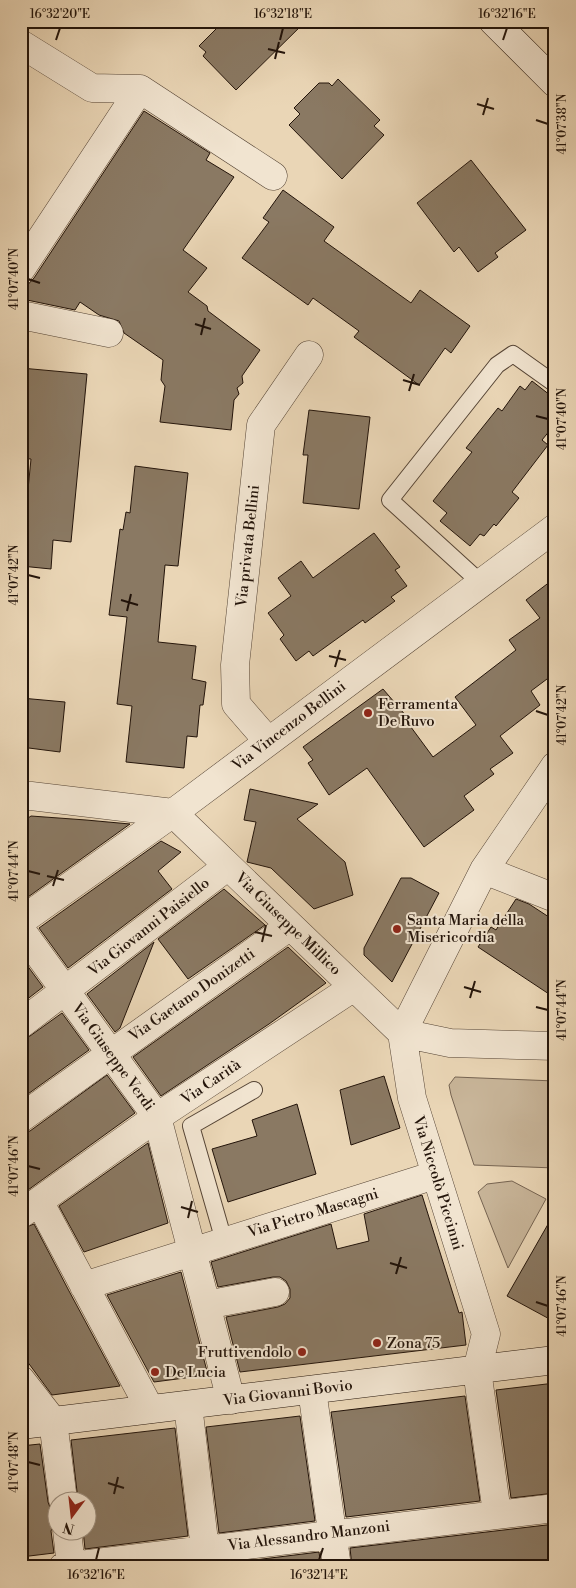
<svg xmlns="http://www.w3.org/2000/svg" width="576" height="1588" viewBox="0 0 576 1588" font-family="'Libre Bodoni',serif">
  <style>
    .green { fill: #c8b599; stroke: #766452 }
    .building { fill: #8a7963; stroke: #23140a }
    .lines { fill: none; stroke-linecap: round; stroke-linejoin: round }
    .lane-casing { stroke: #554435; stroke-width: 18 }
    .street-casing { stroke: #554435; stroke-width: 29 }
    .secondary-casing { stroke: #23140a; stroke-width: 29 }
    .lane { stroke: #f1e4d0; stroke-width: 16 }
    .street { stroke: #f1e4d0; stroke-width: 28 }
    .secondary { stroke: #f1e4d0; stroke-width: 28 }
    .ticks { fill: none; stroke: #23140a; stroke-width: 2 }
    .poi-dot { fill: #8f2418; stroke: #f1e4d0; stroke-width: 2 }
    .labels { text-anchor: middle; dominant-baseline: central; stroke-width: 4; stroke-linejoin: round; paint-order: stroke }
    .street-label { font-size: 15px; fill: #23140a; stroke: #f1e4d0 }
    .poi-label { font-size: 15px; fill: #23140a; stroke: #f1e4d0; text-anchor: start }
    .neatline { fill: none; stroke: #23140a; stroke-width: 2 }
    .ticks-label { font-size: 12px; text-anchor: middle; fill: #23140a }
  </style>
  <rect width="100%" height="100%" fill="#ead6b6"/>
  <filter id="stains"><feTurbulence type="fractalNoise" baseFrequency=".004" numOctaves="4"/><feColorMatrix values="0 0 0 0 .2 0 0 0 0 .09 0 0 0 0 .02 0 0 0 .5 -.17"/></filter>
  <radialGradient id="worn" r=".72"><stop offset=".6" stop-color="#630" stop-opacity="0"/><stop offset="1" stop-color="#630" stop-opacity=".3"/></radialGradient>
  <path class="green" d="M455,1077l100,4v87l-81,-3 -23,-70 -2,-10z
    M512,1181l34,18 -38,69 -30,-76 9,-8z"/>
  <path class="building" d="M224,21h82l-70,69 -33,-34 3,-4 -7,-6z
    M338,79l42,41 -6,6 10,9 -42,44 -53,-54 11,-11 -6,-6 25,-25h10l3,3z
    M144,111l66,42 -4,7 28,17 -51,73 24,18 -19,24 19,14 1,5 52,39 -18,26 1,7 -6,5 2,6 -5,6 -3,30 -71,-8 5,-36 -4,-6 2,-20 -39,-27 -5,-12 -20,-6 -19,-13 -5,8 -48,-10 -6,-4v-4l13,-14z
    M471,160l55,70 -31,23 3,4 -20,15 -19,-25 -5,5 -37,-49z
    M283,190l51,37 -10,14 87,62 9,-13 50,36 -19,27 -6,-5 -26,37 -65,-48 5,-6 -46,-33 -5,7 -66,-47 27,-36 -6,-4z
    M21,368l66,6 -16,168 -18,-2 -2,29 -30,-3v-36h3l7,-71 -10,-1z
    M532,381l23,18v25l-13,16 6,5 -36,47 7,6 -23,28 -2,-2 -10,12 -4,-2 -10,12 -30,-25 7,-8 -14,-12 39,-49 -6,-4 32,-40 4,3 18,-25 5,4z
    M309,410l61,7 -11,92 -56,-6 5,-48h-5z
    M135,466l53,7 -10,93 -13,-1 -7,77 38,4 -4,33 14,3 -3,23h-3l-3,32 -10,-1 -3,32 -58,-6 6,-56 -15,-2 10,-87 -18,-2 11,-86 3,1 3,-18 4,1z
    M374,533l26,34 -5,3 12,16 -16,11 4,4 -30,22 -2,-3 -50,36 -4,-5 -13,10 -16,-22 4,-4 -16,-22 23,-17 -13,-18 23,-17 12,17z
    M555,578v95l-24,18 9,14 -40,31 13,17 -23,16 4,5 -30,22 10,14 -50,37 -57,-79 -38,27 -21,-32 5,-3 -10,-13 80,-58 24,28 -2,2 28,38 43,-32 -21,-28 61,-47 -7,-10 31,-22 -14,-18z
    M21,698l44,4 -5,50 -39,-5z
    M250,789l68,15 -21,15 48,43 8,33 -39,14 -43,-41 -24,-6 9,-40 -12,-2z
    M31,816l55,4 44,4 -109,78v-79z
    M161,841l20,11 -23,19 14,18 -104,79 -29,-40z
    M401,878h10l28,15 -47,89 -28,-27v-7z
    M224,889l41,36 -77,54 -30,-40z
    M516,899l13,5 26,17v77l-77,-51 13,-20 5,3z
    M154,942l-34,86 -5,4 -28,-38z
    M288,947l38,36 -57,41 -108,72 -28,-39z
    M21,957l22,30 -22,17z
    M62,1013l27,37 -68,49v-60l9,-3z
    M107,1075l28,38 -114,82v-62l9,-2z
    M384,1076l16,52 -49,17 -11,-55z
    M297,1104l19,70 -88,28 -16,-53 45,-13 -5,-16z
    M148,1143l20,80 -84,29 -25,-46z
    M422,1195l37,118 3,-1 4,33 -226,27 -14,-55 52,-10 7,-3 5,-6v-9l-4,-8 -6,-4h-7l-55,10 -7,-25 120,-38 6,25 32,-8 -5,-27z
    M555,1212v110l-48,-26z
    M34,1224l35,67 51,95 -68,9 -31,-42v-124z
    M181,1272l27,103 -54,7 -47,-87z
    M555,1383v110l-44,5 -15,-108z
    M465,1396l15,105 -134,16 -15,-105z
    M300,1416l15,105 -96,12 -13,-106z
    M175,1428l13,108 -103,13 -2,-19h5v-30h-10l-7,-60z
    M40,1444l8,58 3,8 7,5 -7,16 3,22 -33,4v-111z
    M555,1524v43h-203l-2,-19z
    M319,1552l2,15h-99v-3z"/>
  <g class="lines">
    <defs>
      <path id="lane" d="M481,583l-91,-83 107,-135 16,-11 42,30
        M224,1241l-33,-115 63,-36"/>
      <path id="street" d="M21,44l71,44 48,1 -119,180
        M140,89l133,87
        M21,315l88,18
        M268,741l-32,-37 -1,-39 26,-240 48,-70
        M21,797l10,-1 142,17 229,220 48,10 105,3
        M484,870l71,28
        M21,921l152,-108 382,-285
        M21,930l136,187 74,283
        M21,1024l207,-158
        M402,1033l10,65 74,236 -9,36 20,143
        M402,1033l82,-163 71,-104
        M21,1118l269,-192
        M39,1201l111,208
        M21,1214l136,-97 197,-130
        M84,1286l351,-111
        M206,1305l69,-13
        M21,1380l32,41 10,79
        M312,1390l25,177
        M188,1405l19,162
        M67,1530l4,37
        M63,1567l492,-59"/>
      <path id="secondary" d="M493,21l62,62
        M21,1425l534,-65"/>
    </defs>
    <use href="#lane" class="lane-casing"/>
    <use href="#street" class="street-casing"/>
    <use href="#secondary" class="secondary-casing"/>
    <use href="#lane" class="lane"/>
    <use href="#street" class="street"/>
    <use href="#secondary" class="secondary"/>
  </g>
  <path class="ticks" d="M56,40l4,-12M280,40l3,-12M503,40l4,-12M268,49l17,4M275,59l4,-17M477,104l17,5M483,115l5,-17M536,120l12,4M28,279l12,4M195,324l16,5M201,335l4,-17M403,380l17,5M409,391l5,-17M536,416l12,3M28,575l12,3M121,600l17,5M127,611l4,-17M329,656l17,4M335,667l5,-17M536,711l12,4M28,871l12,3M47,876l17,4M53,886l5,-16M255,932l17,4M262,942l4,-17M464,987l17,5M470,998l5,-17M536,1007l12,3M28,1166l12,3M181,1207l17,5M188,1218l4,-17M390,1263l17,5M396,1274l5,-17M536,1302l12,4M28,1462l12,3M108,1483l16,5M114,1494l4,-17M96,1560l3,-12M319,1560l4,-12"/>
  <g class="poi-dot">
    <circle cx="368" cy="713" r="5"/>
    <circle cx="397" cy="929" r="5"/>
    <circle cx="377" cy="1343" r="5"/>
    <circle cx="302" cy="1352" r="5"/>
    <circle cx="155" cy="1372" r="5"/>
  </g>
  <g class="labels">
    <g class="street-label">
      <text transform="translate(248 546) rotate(-84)">Via privata Bellini</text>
      <text transform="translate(289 726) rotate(-37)">Via Vincenzo Bellini</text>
      <text transform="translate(288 924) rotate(44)">Via Giuseppe Millico</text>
      <text transform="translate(149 927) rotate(-38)">Via Giovanni Paisiello</text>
      <text transform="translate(192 995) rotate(-35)">Via Gaetano Donizetti</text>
      <text transform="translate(113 1057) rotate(54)">Via Giuseppe Verdi</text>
      <text transform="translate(211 1082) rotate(-34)">Via Carità</text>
      <text transform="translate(438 1183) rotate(73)">Via Niccolò Piccinni</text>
      <text transform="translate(313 1213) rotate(-17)">Via Pietro Mascagni</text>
      <text transform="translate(288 1393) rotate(-7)">Via Giovanni Bovio</text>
      <text transform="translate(309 1536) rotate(-7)">Via Alessandro Manzoni</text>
    </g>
    <g class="poi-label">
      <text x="378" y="704">Ferramenta<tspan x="378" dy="17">De Ruvo</tspan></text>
      <text x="407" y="920">Santa Maria della<tspan x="407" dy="17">Misericordia</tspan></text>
      <text x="387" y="1343">Zona 75</text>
      <text x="292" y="1352" text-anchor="end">Fruttivendolo</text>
      <text x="165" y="1372">De Lucia</text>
    </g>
  </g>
  <rect width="576" height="1588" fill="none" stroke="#ead6b6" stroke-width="55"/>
  <g transform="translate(72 1516) rotate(195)"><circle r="24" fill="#f1e4d0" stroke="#9f9181"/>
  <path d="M0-4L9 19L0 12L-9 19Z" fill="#8f2418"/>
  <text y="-8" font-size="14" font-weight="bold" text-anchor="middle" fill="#23140a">N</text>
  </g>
  <rect x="28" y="28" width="520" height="1532" class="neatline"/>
  <g class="ticks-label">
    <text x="60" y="18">16°32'20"E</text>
    <text x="283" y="18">16°32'18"E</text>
    <text x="507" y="18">16°32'16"E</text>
    <text transform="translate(562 124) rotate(-90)" y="4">41°07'38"N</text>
    <text transform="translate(14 279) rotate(-90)" y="4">41°07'40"N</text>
    <text transform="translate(562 419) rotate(-90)" y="4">41°07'40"N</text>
    <text transform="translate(14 575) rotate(-90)" y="4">41°07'42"N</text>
    <text transform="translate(562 715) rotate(-90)" y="4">41°07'42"N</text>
    <text transform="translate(14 871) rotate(-90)" y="4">41°07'44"N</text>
    <text transform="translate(562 1010) rotate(-90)" y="4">41°07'44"N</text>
    <text transform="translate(14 1166) rotate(-90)" y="4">41°07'46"N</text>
    <text transform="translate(562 1306) rotate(-90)" y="4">41°07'46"N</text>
    <text transform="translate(14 1462) rotate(-90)" y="4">41°07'48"N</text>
    <text x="96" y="1579">16°32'16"E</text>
    <text x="319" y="1579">16°32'14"E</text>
  </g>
  <rect width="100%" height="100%" filter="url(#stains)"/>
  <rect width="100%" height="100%" fill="url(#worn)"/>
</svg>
